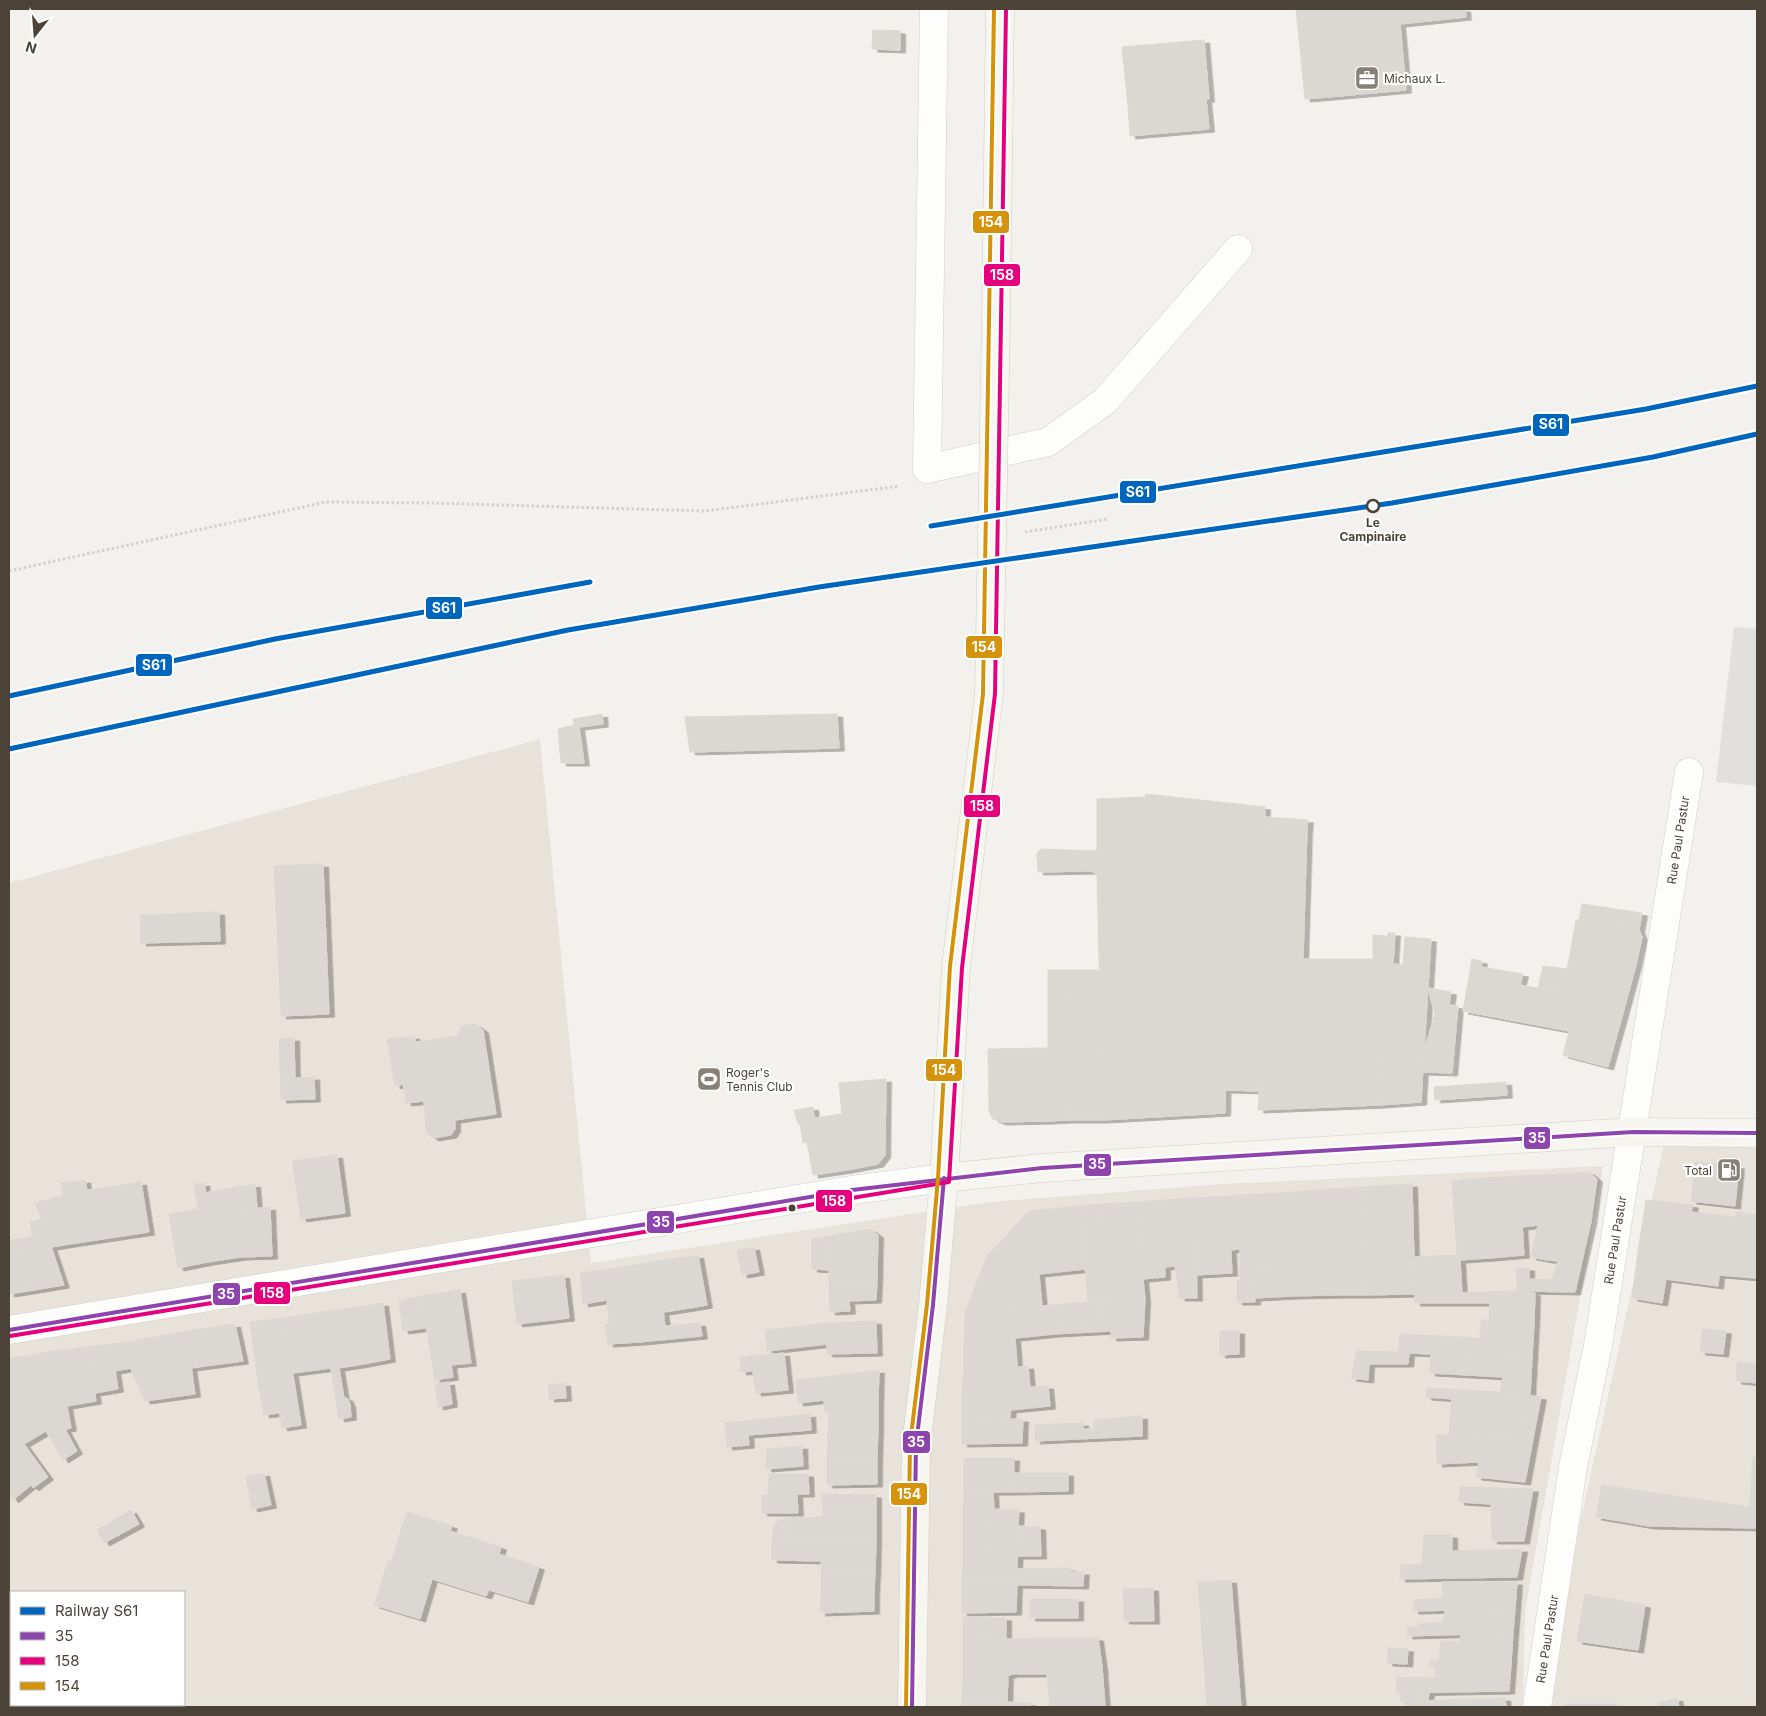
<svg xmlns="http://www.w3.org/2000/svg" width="1766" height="1716" viewBox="0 0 1766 1716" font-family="Inter,sans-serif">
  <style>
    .residential { fill: #e7e3da; fill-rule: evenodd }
    .parking { fill: #e2e0dc }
    .building { fill: #dbd8d3; stroke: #dcd8d2; filter: url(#shadow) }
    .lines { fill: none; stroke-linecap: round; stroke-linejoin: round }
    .minor-casing { stroke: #d1cfca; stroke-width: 29 }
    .secondary-casing { stroke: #d3cec3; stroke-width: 29 }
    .path { stroke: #d3d1cb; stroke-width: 3; stroke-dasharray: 2.5 2.5; stroke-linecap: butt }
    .minor { stroke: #fdfdfc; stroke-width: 28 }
    .secondary { stroke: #f7f5f0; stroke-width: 28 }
    .secondary-bridge-casing { stroke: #d3cec3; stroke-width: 29; stroke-linecap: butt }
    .secondary-bridge { stroke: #f7f5f0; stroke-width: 28 }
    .bus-1-casing { stroke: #fff; stroke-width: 8 }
    .bus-2-casing { stroke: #fff; stroke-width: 8 }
    .bus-3-casing { stroke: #fff; stroke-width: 8 }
    .bus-1 { stroke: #8e44ad; stroke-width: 4 }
    .bus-2 { stroke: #e5007d; stroke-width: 4 }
    .bus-3 { stroke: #d5920b; stroke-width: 4 }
    .rail-1-casing { stroke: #fff; stroke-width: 9 }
    .rail-1 { stroke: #0065bd; stroke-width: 5 }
    .stop-dot { fill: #fff; stroke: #4b4337; stroke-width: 2.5 }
    .bus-dot { fill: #4b4337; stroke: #fff; stroke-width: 2 }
    .labels { text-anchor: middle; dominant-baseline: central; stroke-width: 4.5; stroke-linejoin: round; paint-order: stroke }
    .poi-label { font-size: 12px; fill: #4b4337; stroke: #fff; text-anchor: start }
    .stop-label { font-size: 12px; font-weight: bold; fill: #4b4337; stroke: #fff }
    .street-label { font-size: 12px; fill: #4b4337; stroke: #fff }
    .line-badge { stroke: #fff; stroke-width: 2 }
    .badge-label { font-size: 14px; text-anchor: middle; font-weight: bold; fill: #fff }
  </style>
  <defs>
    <filter id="shadow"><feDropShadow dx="5.5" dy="3" stdDeviation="0" flood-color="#0004"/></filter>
  </defs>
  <rect width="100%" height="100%" fill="#f3f1ed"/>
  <path class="residential" d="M540,739l51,524 399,-61 233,-18 380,-18 -78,446 -2,95h-1514v-824zM11,1592h173v113h-173z
    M1667,1131l90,18v558h-218z"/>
  <path class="parking" d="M1734,627l23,2v157l-41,-4z"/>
  <path class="building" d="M1296,9h36l8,87 -35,3z
    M1332,9h133l1,8 -66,7 6,66 -66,6z
    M873,30l27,1v19l-28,-1z
    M1204,40l5,59 -81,7 -6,-59z
    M1206,99l3,30 -79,7 -2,-30z
    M602,714l1,10 -24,3 5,36h-23l-3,-34 16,-4 -1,-6z
    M837,714l2,34 -149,4 -5,-35z
    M1146,794l119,13 -1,24 43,-1 -4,129h70v-24l14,1 -8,169 -121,5 4,-52 -36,-1 -1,56 -122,7 -6,-246 -6,-3 -53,1 -1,-19 4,-4 56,2v-52l48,-2z
    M1265,817l43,3 -1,10 -43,1z
    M323,864l6,150 -48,2 -7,-150z
    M1582,904l60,9 -3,17 -60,-10z
    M219,912l1,29 -79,2 -1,-28z
    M1576,920l63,10 3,7 -6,28 -65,-16z
    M1388,933h7l-2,31 10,1 2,-28 26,2 -7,111 -42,-1z
    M1571,949l65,16 -13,48 -45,-13v-5l-40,-7 5,-22 24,3z
    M1472,959l10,2 -1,6 42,7 -3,11 58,10v5l45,13 -15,54 -45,-12 6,-24 -106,-20z
    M1048,970h17l2,150 -19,1z
    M1065,970h33l5,150h-36z
    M1428,988l23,4 -2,13 9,1 -6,67 -29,-1 1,-22 11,-35z
    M475,1024l8,6 13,84 -41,6v9l-4,6 -18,3 -7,-6 -2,-31 -18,2 -3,-19 -8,2 -8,-47 27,-3 2,6 41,-6 5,-10z
    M294,1038l1,40 19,-1 1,22 -34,1 -2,-61z
    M1047,1048l1,73 -47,1 -8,-3 -4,-8 -1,-62z
    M1382,1049l42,1 -3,52 -42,3z
    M1226,1057l36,1 -3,33 -34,-1z
    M886,1079l-1,76 -7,9 -31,6 -8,-87z
    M1506,1082l1,13 -72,5 -1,-13z
    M813,1107l1,11 28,-4 5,56 -34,5 -6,-33 -4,1 -3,-19h-2l-4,-14z
    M337,1155l8,58 -44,6 -9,-58z
    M1695,1162l44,4 -4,40 -44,-5z
    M1589,1172l8,7 -6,43 -32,2 1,-50z
    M1560,1174l-1,50 -12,36 -16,-3 7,-32 -16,2 -3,-51z
    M1519,1176l5,79 -34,3 -4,-80z
    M1486,1178l4,80 -30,2 2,33 -47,1 -1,-37 43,-2 -5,-74z
    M85,1180l2,10 54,-8 8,50 -79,12 -9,-61z
    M204,1183l2,10 7,-2 2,10 34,-3 2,11 -52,7 2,-7h-3l-4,-25z
    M255,1184l2,24 -6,1 -2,-11 -34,3 -2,-10z
    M1412,1184l3,110 -51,1 -3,-108z
    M1361,1187l3,108h-28l-4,-106z
    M1332,1189l4,106 -44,1 -8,-103z
    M1284,1193l8,103 -18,1 -2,-27h-11l-6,-76z
    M1255,1194l6,76h-7l1,32h-18v-22l3,1v-32l-9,1 -3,-54z
    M63,1195l7,49 -18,3 -17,-44z
    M1228,1196l4,77 -36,2 -5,-77z
    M1191,1198l5,52 1,48h-17l-5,-32 -10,1 -2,-67z
    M1163,1200l2,77 -22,2 -5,-27 -2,-50z
    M1646,1200l47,5 -2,7 44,5 1,-5 21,3 -2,63 -36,-3 2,-20 -82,-10z
    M1136,1202l2,52 -26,1 -5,-51z
    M1102,1204l7,98h-21l-8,-96z
    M1102,1204h5l5,51 26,-1 5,25 2,20 -24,2 1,20 -22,1v-20h9z
    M1080,1206l6,63 -47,5 3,32 -24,2 -6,-54 -25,2 42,-45z
    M270,1207l2,49 -31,1 -9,-46z
    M198,1209h3l-2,7 2,10 -29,6 -3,-18z
    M232,1211l9,46 -33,5 -9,-46z
    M42,1219l22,66 -36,6 -8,-52 13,-3 -3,-14z
    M1591,1222l-16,70 -58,-1 -1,-23h13v11l23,1 6,-19 -11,-1 12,-36z
    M201,1226l7,36 -30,6 -6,-36z
    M870,1229l8,6 -1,47h-48v-46z
    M829,1236l1,34 -18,-1v-30z
    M20,1239l8,52 -19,3v-54z
    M1639,1245l82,10 -3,31 -83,-11z
    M754,1247l5,25 -17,3 -5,-25z
    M1012,1254l6,54 -53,5 22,-57z
    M698,1255l9,50 -11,2 -9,-50z
    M687,1257l9,50 -32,5 -7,-51z
    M1757,1259v19h-2z
    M657,1261l8,65 35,-3 2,13 -62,6 -11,-76z
    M629,1266l11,76 -32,2 -3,-19 4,-1 -2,-24 -6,-30z
    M601,1270l6,30 -24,4 -3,-31z
    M1254,1270h18l2,27 -19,1z
    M564,1275l5,43 -52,6 -5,-43z
    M1635,1275l31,4 -4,24 -30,-5z
    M829,1282h48l-1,18 -27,1 1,10 -20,1z
    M460,1290l11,73 -20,2 2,12 -18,3 -14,-84z
    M1517,1291l18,2 -1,31 -45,-4 1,-17h-75v-9z
    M421,1296l5,32 -23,3 -4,-30z
    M1145,1299l-2,38 -32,1v-7l-57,3 -1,-8 69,-5 -1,-20z
    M1088,1302h12v20l-47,4 1,8 -39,4 3,-30z
    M383,1303l7,56 -26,5 -8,-57z
    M356,1307l8,57 -25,4 5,30h3l3,6 1,13 -12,2 -17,-107z
    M1018,1308l-3,30 -51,5 1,-30z
    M322,1312l9,56 -38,5 -9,-55z
    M284,1318l17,107 -19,3 -7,-47 -17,2 -8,-61z
    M1481,1320l53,4 -2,35 -123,-6 -1,11h-39l-1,16 -17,-2 6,-27 41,1 2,-18 80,4z
    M876,1321l1,32 -50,1v-10l-60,7 -2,-21 62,-7z
    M235,1324l8,37 -52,7 -5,-37z
    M1702,1329l24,2 -3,23 -23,-2z
    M186,1331l9,63 -50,7 -23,-52v-6z
    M1220,1331h19v23l-19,1z
    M1015,1338l2,26 -53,4v-25z
    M122,1343l9,25 -16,3 -4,-27z
    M111,1344l7,45 -23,4 -8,-46z
    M87,1347l9,54 -35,6 -9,-56z
    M52,1351l9,56 -25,2 -8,-53z
    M784,1353l4,37 -32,3 -3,-22 -12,1 -1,-15z
    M1431,1354l101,5 -2,37 -30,-4 3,-15 -73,-4z
    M28,1356l8,53 -27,-1v-50z
    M1737,1362l20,2v19l-21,-2z
    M1017,1364v3l11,-1 2,21 18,-1 2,20 -40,4 1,-14 -49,-2 2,-26z
    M879,1370l-1,35 -53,7 -3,-35z
    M822,1377l2,23 -26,3 -2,-23z
    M275,1381l4,32 -15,2 -6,-32z
    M449,1382l3,22 -14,3 -3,-23z
    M565,1383l1,15 -17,1 -1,-14z
    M1427,1388l73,4 41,5 -4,21 -86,-9 1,-10 -26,-2z
    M962,1394l49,2 -1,24h-48z
    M878,1405v26l-50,3 1,-23z
    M67,1406l4,22 -24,5 -11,-24z
    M9,1408l27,1 10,22 -22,13 24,33 -15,11 -24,-36z
    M1451,1409l86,9 -4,21 -49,-7 -35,2z
    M810,1414l1,16 -63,5 1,10 -22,2 -2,-24z
    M1142,1416v20l-107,5v-16l48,-2v6h11v-9z
    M1023,1419l-1,24 -60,1v-24z
    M65,1429l12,22 -14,9 -16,-27z
    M878,1431l-1,26h-50l1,-23z
    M1484,1432l49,7 -8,43 -49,-5 3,-15 -42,2 -1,-29z
    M802,1446l1,20 -37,3 1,-20z
    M9,1452l22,33 -18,15 -4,-6z
    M827,1457h50v27l-50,1z
    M1753,1457h4v71l-108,-2 6,-33 95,14z
    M964,1458h50l-1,34h-49z
    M264,1473l7,32 -19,4 -6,-32z
    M1013,1473h55v18l-55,1z
    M769,1474h39l1,20h-12l1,19h-36v-18h6z
    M1602,1485l53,8 -6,33 -53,-9z
    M1460,1487l73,2 -9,52h-32l-1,-37 -32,-2z
    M964,1492h29l1,17 -31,-1z
    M821,1494l55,1v12h-53z
    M823,1507h53v10h-53z
    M963,1508l56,2 -1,16 -55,-1z
    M131,1510l8,14 -35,19 -7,-13z
    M407,1512l45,14 -2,5 51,16 -2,7 40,13 -11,35 -39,-12 -3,6 -54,-17 -12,40 -46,-14 14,-44 3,1z
    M823,1517h53v26h-54z
    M823,1517l-1,26h-36v-25z
    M786,1519v24h-14l1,-15 5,-8z
    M963,1525l55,1v20l-55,-1z
    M1018,1526l22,1 1,29h-24z
    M1424,1535h28v16l70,-2 -5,28 -117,2 1,-14 21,-1z
    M772,1543h50l-1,18 -49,-1z
    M822,1543h54l-1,31h-54z
    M963,1545l55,1 -1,19 -54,-1z
    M963,1564l54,1v19h-55z
    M1070,1568v4h14l-1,14 -66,-1v-16z
    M821,1574h54l-1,19 -53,1z
    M1231,1580l10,127h-34l-9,-125z
    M1442,1582h75l-2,27 -102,2 1,-11 29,-2z
    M962,1584h55l-1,28 -54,1z
    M1153,1588l1,33h-30l-1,-32z
    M874,1593v18l-54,2 1,-19z
    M1585,1594l60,11 -7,45 -61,-9z
    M1030,1599h48v19h-48z
    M1515,1609l-2,24 -106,3 1,-9h10v-3l25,-2 2,-11z
    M963,1617l43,1v21l-43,1z
    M1513,1633l-2,31 -81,2 1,-6h8l2,-19 18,1 2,-7z
    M1044,1638h54l4,28 -55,8h-36l1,-35z
    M1006,1639h6l-1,36 -48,2v-37z
    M1388,1648l20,1 -1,15 -20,-1z
    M1511,1664l-2,27 -113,2 1,-16 38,1 1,-13z
    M1102,1666l3,41h-55l-3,-33z
    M1008,1675l-1,27h-45l1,-25z
    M1400,1693h29l-1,8h-10v5l-12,-1v-4h-6z
    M1505,1698l1,9h-88v-6z
    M1677,1698l2,9h-20l-1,-4z
    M962,1702h45l1,5h-46z
    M1007,1702l23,1v4h-22z
    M1566,1704h51v3h-51z"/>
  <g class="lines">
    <defs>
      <path id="minor" d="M934,9l-7,460 121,-27 57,-41 133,-152
        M9,1330l843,-140 92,-12
        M1537,1707l36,-240 25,-122 91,-573"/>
      <path id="secondary" d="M996,317l4,-308
        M944,1178l98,-10 591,-36 124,1
        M912,1707l4,-262 17,-140 11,-127 12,-211"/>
    </defs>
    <use href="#minor" class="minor-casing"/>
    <use href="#secondary" class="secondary-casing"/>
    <path class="path" d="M1025,532l83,-13
      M9,571l317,-69 105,1 274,8 195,-25"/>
    <use href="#minor" class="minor"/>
    <use href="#secondary" class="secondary"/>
    <defs>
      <path id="secondary-bridge" d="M956,967l33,-273 7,-377"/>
    </defs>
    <use href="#secondary-bridge" class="secondary-bridge-casing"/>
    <use href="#secondary-bridge" class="secondary-bridge"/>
    <defs>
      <path id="bus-1" d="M9,1330l843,-140 190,-22 591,-36 124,1
        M912,1707l4,-262 17,-140 11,-127"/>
      <path id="bus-2" d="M10,1336l939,-154 13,-214 33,-274 11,-685"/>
      <path id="bus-3" d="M906,1707l4,-263 17,-140 11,-126 12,-212 33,-272 11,-685"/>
    </defs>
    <use href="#bus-1" class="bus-1-casing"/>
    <use href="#bus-2" class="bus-2-casing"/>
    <use href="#bus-3" class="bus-3-casing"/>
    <use href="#bus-1" class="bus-1"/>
    <use href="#bus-2" class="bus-2"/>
    <use href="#bus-3" class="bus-3"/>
    <defs>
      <path id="rail-1" d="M931,526l715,-117 111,-23
        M9,696l266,-57 315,-57
        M9,749l559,-119 251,-43 573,-84 261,-46 104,-23"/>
    </defs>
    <use href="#rail-1" class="rail-1-casing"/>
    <use href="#rail-1" class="rail-1"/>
  </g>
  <defs>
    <symbol id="office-square" viewBox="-11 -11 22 22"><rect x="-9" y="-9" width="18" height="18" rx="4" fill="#868077" stroke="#fff"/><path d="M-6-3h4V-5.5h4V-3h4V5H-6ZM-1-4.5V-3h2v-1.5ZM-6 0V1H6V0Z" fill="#fff"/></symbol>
    <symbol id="stadium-square" viewBox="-11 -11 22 22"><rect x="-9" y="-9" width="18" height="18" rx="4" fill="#868077" stroke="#fff"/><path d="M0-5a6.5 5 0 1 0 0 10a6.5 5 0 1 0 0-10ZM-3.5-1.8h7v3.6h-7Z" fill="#fff"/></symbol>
    <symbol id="fuel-square" viewBox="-11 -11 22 22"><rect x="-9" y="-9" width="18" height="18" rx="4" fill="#868077" stroke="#fff"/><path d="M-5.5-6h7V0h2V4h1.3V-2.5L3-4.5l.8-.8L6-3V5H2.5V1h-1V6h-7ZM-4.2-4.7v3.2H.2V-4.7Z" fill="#fff"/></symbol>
  </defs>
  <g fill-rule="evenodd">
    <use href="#office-square" x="1353" y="64" width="28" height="28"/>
    <use href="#stadium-square" x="695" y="1065" width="28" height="28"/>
    <use href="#fuel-square" x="1715" y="1156" width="28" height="28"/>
  </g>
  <circle class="stop-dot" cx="1373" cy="506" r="6"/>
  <circle class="bus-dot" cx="792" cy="1208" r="4.5"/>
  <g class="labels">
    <g class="poi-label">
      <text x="1384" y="78">Michaux L.</text>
      <text x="726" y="1072">Roger's<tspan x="726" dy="14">Tennis Club</tspan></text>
      <text x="1712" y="1170" text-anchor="end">Total</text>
    </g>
    <g class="stop-label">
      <text x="1373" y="522">Le<tspan x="1373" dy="14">Campinaire</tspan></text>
    </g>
    <g class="street-label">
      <text transform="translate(1678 840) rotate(-81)">Rue Paul Pastur</text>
      <text transform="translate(1615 1240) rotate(-81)">Rue Paul Pastur</text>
      <text transform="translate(1547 1639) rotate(-81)">Rue Paul Pastur</text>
    </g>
  </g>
  <g class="line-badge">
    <rect x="972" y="210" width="38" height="24" rx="5" fill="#d5920b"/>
    <rect x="983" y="263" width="38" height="24" rx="5" fill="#e5007d"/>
    <rect x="1532" y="413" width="38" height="24" rx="5" fill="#0065bd"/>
    <rect x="1119" y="480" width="38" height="24" rx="5" fill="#0065bd"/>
    <rect x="425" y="596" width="38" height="24" rx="5" fill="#0065bd"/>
    <rect x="965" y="635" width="38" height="24" rx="5" fill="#d5920b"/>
    <rect x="135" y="653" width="38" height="24" rx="5" fill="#0065bd"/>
    <rect x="963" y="794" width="38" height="24" rx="5" fill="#e5007d"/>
    <rect x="925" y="1058" width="38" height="24" rx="5" fill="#d5920b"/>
    <rect x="1523" y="1126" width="28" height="24" rx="5" fill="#8e44ad"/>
    <rect x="1083" y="1153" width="29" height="24" rx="5" fill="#8e44ad"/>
    <rect x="815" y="1189" width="38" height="24" rx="5" fill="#e5007d"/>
    <rect x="646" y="1210" width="29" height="24" rx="5" fill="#8e44ad"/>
    <rect x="253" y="1281" width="38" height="24" rx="5" fill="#e5007d"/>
    <rect x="212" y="1282" width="29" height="24" rx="5" fill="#8e44ad"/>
    <rect x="902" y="1430" width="29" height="24" rx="5" fill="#8e44ad"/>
    <rect x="890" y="1482" width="38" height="24" rx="5" fill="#d5920b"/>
  </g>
  <g class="badge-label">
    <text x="991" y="227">154</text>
    <text x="1002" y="280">158</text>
    <text x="1551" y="429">S61</text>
    <text x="1138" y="497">S61</text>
    <text x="444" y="613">S61</text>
    <text x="984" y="652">154</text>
    <text x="154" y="670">S61</text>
    <text x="982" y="811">158</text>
    <text x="944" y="1075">154</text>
    <text x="1537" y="1143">35</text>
    <text x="1097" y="1169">35</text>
    <text x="834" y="1206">158</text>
    <text x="661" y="1227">35</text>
    <text x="272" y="1298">158</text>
    <text x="226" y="1299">35</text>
    <text x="916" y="1447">35</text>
    <text x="909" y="1499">154</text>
  </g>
  <rect width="1766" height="1716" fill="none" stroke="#4b4337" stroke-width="20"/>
  <rect x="10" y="1591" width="175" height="115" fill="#ffffff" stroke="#b7b4af"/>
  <rect x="20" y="1607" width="25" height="8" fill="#0065bd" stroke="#b7b4af"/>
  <text x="55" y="1616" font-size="15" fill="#4b4337">Railway S61</text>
  <rect x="20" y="1632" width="25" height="8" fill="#8e44ad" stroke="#b7b4af"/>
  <text x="55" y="1641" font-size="15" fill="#4b4337">35</text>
  <rect x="20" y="1657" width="25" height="8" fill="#e5007d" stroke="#b7b4af"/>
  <text x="55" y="1666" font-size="15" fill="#4b4337">158</text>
  <rect x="20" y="1682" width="25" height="8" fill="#d5920b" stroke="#b7b4af"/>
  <text x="55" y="1691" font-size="15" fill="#4b4337">154</text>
  <g transform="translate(35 35) rotate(197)" stroke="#ffffff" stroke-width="4" paint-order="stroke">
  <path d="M0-4L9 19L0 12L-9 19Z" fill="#4b4337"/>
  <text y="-8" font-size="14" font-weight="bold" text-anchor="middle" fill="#4b4337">N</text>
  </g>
</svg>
